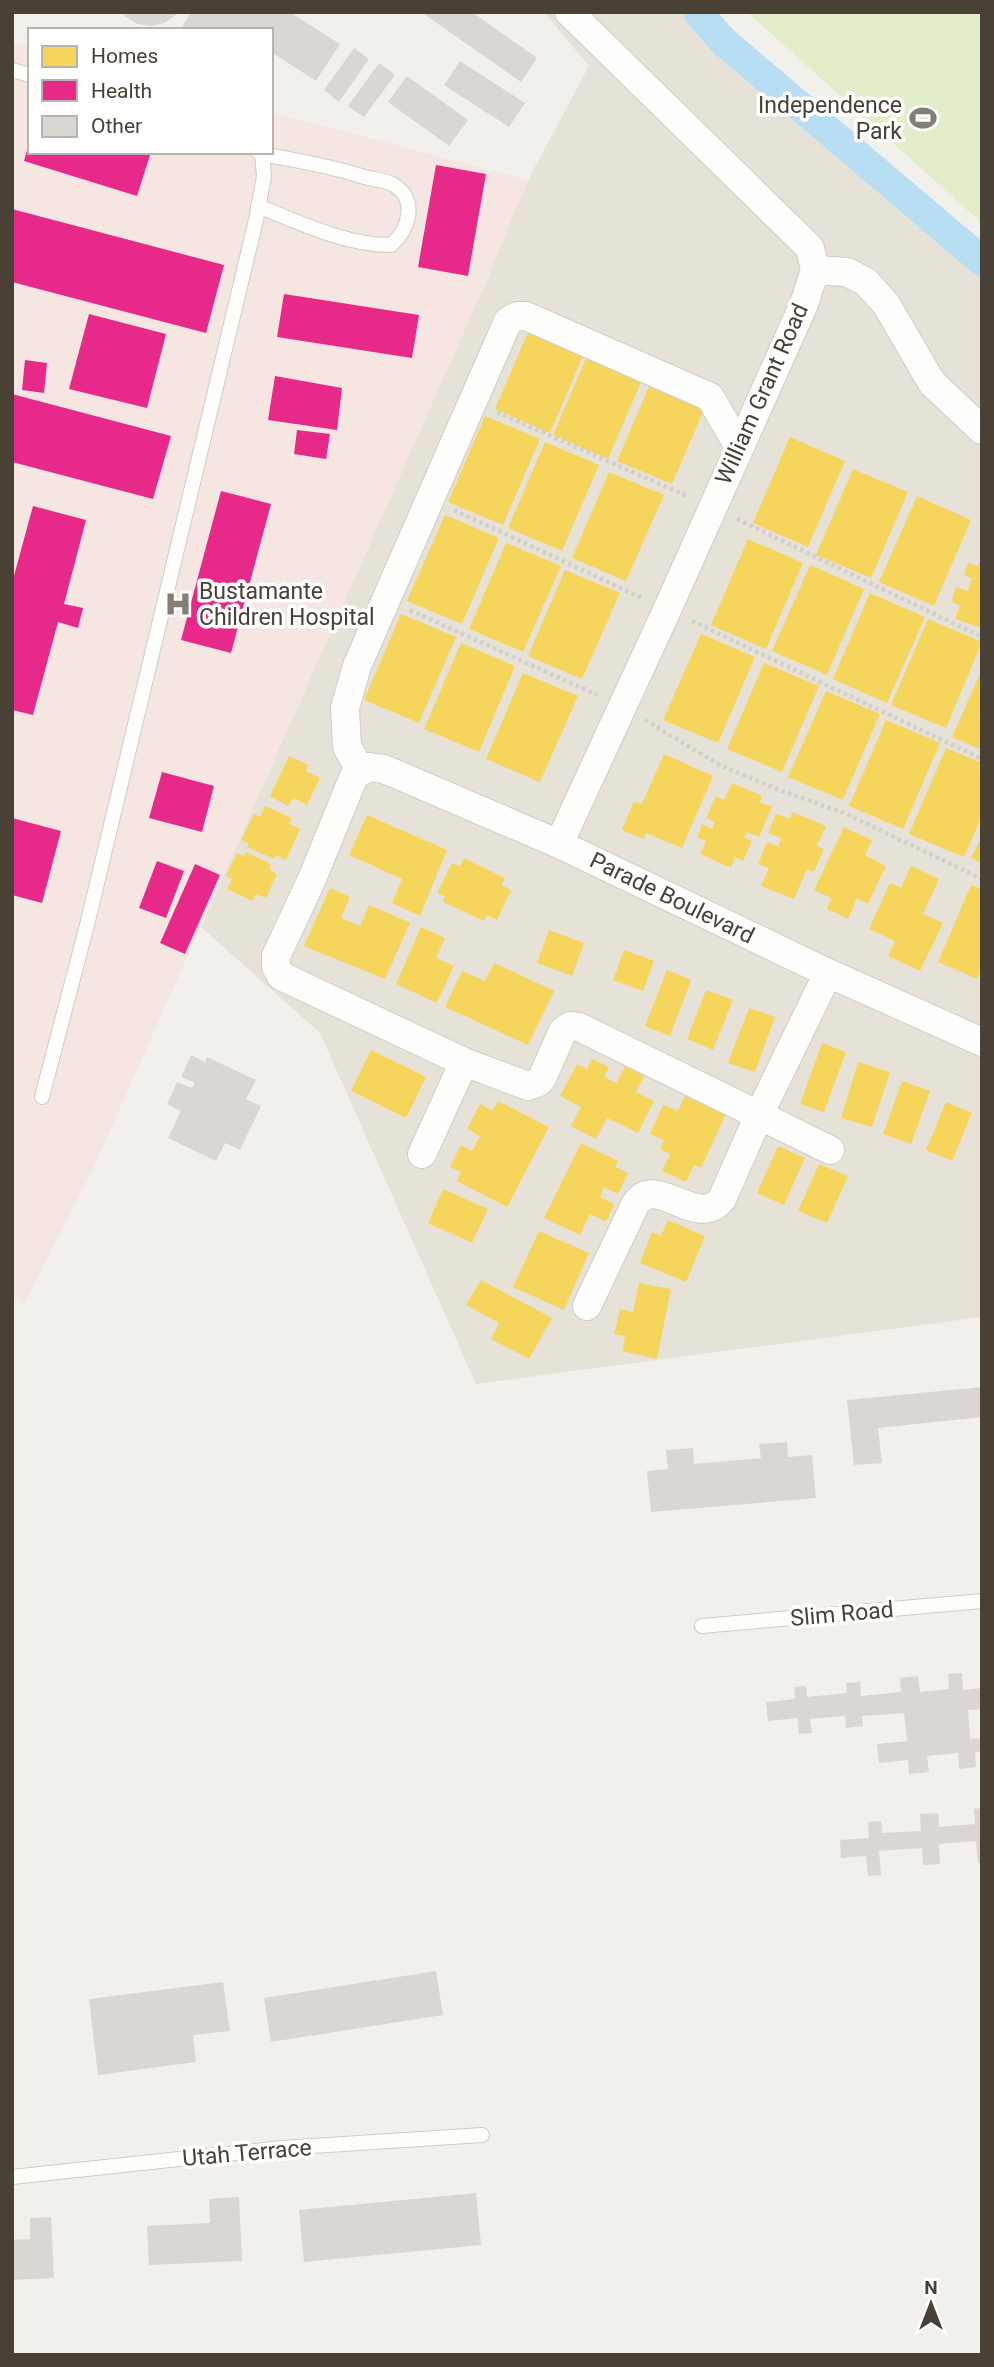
<svg xmlns="http://www.w3.org/2000/svg" width="994" height="2367" viewBox="0 0 994 2367" font-family="Roboto,sans-serif">
  <style>
    .residential { fill: #e7e2d8 }
    .medical { fill: #f5e6e2 }
    .green { fill: #e1eec9 }
    .homes { fill: #f6d55c }
    .health { fill: #e7298a }
    .lines { fill: none; stroke-linecap: round; stroke-linejoin: round }
    .canal { stroke: #b8def3; stroke-width: 30 }
    .building { fill: #dad7d2 }
    .lane-casing { stroke: #cfccc7; stroke-width: 16 }
    .street-casing { stroke: #cfccc7; stroke-width: 30 }
    .path { stroke: #d2d0ca; stroke-width: 4.5; stroke-dasharray: 3.5 3.5; stroke-linecap: butt }
    .lane { stroke: #fdfdfc; stroke-width: 14 }
    .street { stroke: #fdfdfc; stroke-width: 28 }
    .labels { text-anchor: middle; dominant-baseline: central; stroke-width: 7; stroke-linejoin: round; paint-order: stroke }
    .poi-label { font-size: 23px; fill: #4a4136; stroke: #fff; text-anchor: end }
    .street-label { font-size: 23px; fill: #4a4136; stroke: #fff }
  </style>
  <rect width="100%" height="100%" fill="#f2f0eb"/>
  <path class="residential" d="M544,12h154l25,29 259,220v1056l-506,67 -156,-351 -119,-106 327,-747 61,-114z"/>
  <path class="medical" d="M12,43l18,4v105h241v-40l257,68 -41,100 -394,889 -69,136 -12,-13z"/>
  <path class="green" d="M747,12h235v211z"/>
  <path class="homes" d="M532,323l55,24 -37,86 -55,-24z
    M590,349l55,24 -37,86 -55,-24z
    M654,375l55,23 -37,86 -55,-23z
    M485,416l55,23 -37,86 -55,-23z
    M790,437l55,24 -37,86 -55,-24z
    M545,442l54,23 -37,86 -54,-23z
    M853,469l55,23 -37,86 -55,-23z
    M609,472l55,23 -38,86 -54,-23z
    M917,496l54,24 -37,86 -55,-24z
    M445,515l54,23 -37,86 -55,-23z
    M748,539l55,24 -37,86 -55,-24z
    M506,543l55,23 -38,86 -54,-23z
    M982,557v71l-27,-9 5,-14 -9,-3 5,-15 12,4 4,-13 -8,-3 4,-12 10,3z
    M810,565l54,24 -37,86 -55,-24z
    M565,570l55,23 -38,86 -54,-23z
    M870,593l55,24 -38,86 -54,-24z
    M401,614l55,23 -37,86 -55,-23z
    M928,619l54,23 -36,86 -55,-23z
    M701,634l54,23 -37,86 -55,-23z
    M461,643l54,23 -36,86 -55,-23z
    M764,663l55,23 -37,86 -55,-23z
    M982,669v81l-30,-13z
    M523,673l55,23 -38,86 -54,-23z
    M826,691l54,23 -37,86 -55,-23z
    M886,720l54,23 -37,86 -54,-23z
    M946,748l36,15v53l-18,41 -55,-23z
    M664,754l49,22 -31,72 -36,-15 -2,6 -22,-9 12,-29 8,3z
    M289,756l19,9 -2,6 14,7 -13,27 -14,-7 -5,8 -18,-10z
    M732,783l30,13 -2,6 12,5 -13,30 -12,-5 -3,5 8,4 -9,20 -8,-4 -4,11 -31,-14 6,-13 -9,-4 5,-13 10,5 3,-7 -9,-4 10,-22 8,4z
    M265,806l27,12 -3,6 11,5 -14,31 -10,-5 -2,4 -27,-12 2,-3 -8,-4 13,-26 6,3z
    M792,812l34,14 -9,20 7,3 -10,23 -7,-3 -13,30 -33,-13 8,-18 -11,-4 9,-22 11,5 3,-9 -13,-5 8,-19 14,5z
    M367,815l80,35 -27,66 -28,-13 10,-24 -53,-24z
    M844,827l28,13 -7,15 21,11 -18,38 -11,-6 -9,21 -21,-10 4,-11 -17,-8z
    M982,836v27l-11,-5z
    M246,852l25,12 -2,5 8,5 -11,24 -10,-4 -4,7 -25,-12 5,-10 -6,-3 11,-23 7,3z
    M464,858l41,20 -4,7 10,5 -14,30 -10,-5 -3,6 -41,-19 2,-6 -8,-3 15,-30 8,3z
    M911,866l28,13 -16,35 20,9 -23,48 -32,-15 7,-15 -26,-12 21,-46 11,5z
    M971,885l11,4v80l-5,10 -39,-17z
    M330,888l20,9 -9,21 19,8 9,-21 41,18 -25,56 -81,-33z
    M421,927l24,11 -9,20 18,8 -17,37 -41,-19z
    M549,930l35,13 -12,33 -35,-13z
    M624,950l30,11 -11,30 -30,-11z
    M494,963l60,28 -26,54 -83,-38 17,-36 23,10z
    M667,970l24,10 -21,56 -25,-10z
    M706,990l27,10 -20,50 -26,-11z
    M749,1008l26,9 -20,55 -27,-9z
    M822,1043l24,9 -22,60 -24,-8z
    M371,1050l55,27 -20,41 -55,-27z
    M592,1059l17,8 -5,10 12,6 9,-17 19,10 -8,16 18,9 -16,32 -31,-15 -11,21 -25,-13 10,-19 -21,-11 17,-32 10,5z
    M858,1062l32,10 -18,55 -31,-9z
    M902,1081l28,10 -19,53 -28,-10z
    M685,1096l41,18 -25,54 -7,-3 -8,17 -24,-11 8,-17 -10,-5 4,-9 -14,-6 13,-29 15,6z
    M498,1101l51,26 -42,80 -50,-26 4,-9 -11,-5 11,-22 11,6 8,-15 -13,-7 13,-25 13,7z
    M946,1102l26,11 -20,48 -26,-11z
    M581,1143l37,18 -3,6 13,6 -10,21 -14,-7 -4,10 14,7 -8,18 -16,-8 -10,21 -36,-17z
    M778,1146l27,12 -21,47 -27,-12z
    M819,1164l29,12 -21,47 -29,-12z
    M443,1189l45,20 -16,34 -44,-20z
    M668,1220l37,16 -19,46 -46,-19 12,-31 9,4z
    M539,1231l50,22 -25,57 -51,-23z
    M481,1280l71,38 -23,41 -38,-20 8,-16 -33,-18z
    M639,1283l32,6 -14,70 -35,-8 3,-15 -11,-2 6,-25 13,3z"/>
  <path class="health" d="M29,143l1,9h121l-14,44 -113,-35z
    M436,165l50,9 -18,102 -50,-9z
    M12,209l212,56 -18,68 -194,-51z
    M284,294l135,21 -7,43 -135,-21z
    M89,314l77,20 -19,74 -78,-19z
    M25,360l22,3 -3,30 -22,-3z
    M275,376l67,12 -5,42 -69,-10z
    M12,394l159,42 -18,63 -141,-37z
    M297,430l33,4 -4,25 -32,-5z
    M221,491l50,13 -40,149 -50,-13z
    M33,506l53,14 -22,84 19,4 -5,20 -20,-6 -25,93 -21,-5v-127z
    M162,772l52,14 -12,46 -53,-14z
    M12,818l49,13 -19,72 -30,-8z
    M157,861l27,10 -18,47 -27,-10z
    M195,864l25,11 -35,79 -25,-11z"/>
  <g class="lines">
    <path class="canal" d="M698,12l25,29 259,220"/>
  </g>
  <path class="building" d="M119,12h61l-16,11 -13,3 -14,-2z
    M191,12h99l50,32 -24,37 -45,-29v-22h-91z
    M421,12h51l65,46 -16,24z
    M354,48l15,11 -30,43 -15,-12z
    M460,61l65,42 -16,24 -65,-42z
    M379,63l16,12 -31,42 -16,-11z
    M407,76l61,44 -19,26 -61,-44z
    M191,1055l14,7 2,-5 49,23 -10,19 15,7 -21,44 -15,-7 -9,18 -48,-23 13,-27 -14,-7 10,-22 15,6 3,-5 -14,-6z
    M982,1387v30l-104,11 4,35 -28,2 -7,-65z
    M787,1442l1,15 24,-2 4,43 -165,14 -4,-41 21,-2 -2,-19 27,-2 1,16 67,-6 -2,-14z
    M962,1673l1,17 19,-2v21l-14,1 2,29 12,-1v13l-7,1 1,15 -17,2 -1,-16 -31,3 2,16 -20,2 -1,-14 -29,3 -2,-19 30,-3 -3,-28 -42,3 1,10 -17,2 -1,-12 -35,3 2,14 -13,1 -1,-16 -30,3 -2,-19 29,-3 -1,-12 12,-1 1,11 40,-4 -1,-10 14,-1 1,14 40,-4 -1,-14 18,-2 2,16 29,-3 -1,-15z
    M982,1808v55h-4l-2,-22 -37,3 1,20 -17,1 -1,-17 -43,3 2,24 -13,1 -2,-20 -25,2 -1,-18 29,-2 -1,-16 13,-1 1,12 39,-2 -1,-17 18,-1 1,14 36,-3 -1,-15z
    M436,1971l7,44 -172,27 -7,-44z
    M223,1982l7,49 -37,4 3,27 -98,13 -9,-76z
    M476,2193l5,52 -177,17 -5,-52z
    M239,2197l3,64 -93,4 -2,-39 63,-3 -1,-24z
    M51,2217l3,61 -42,2v-40l18,-1v-21z"/>
  <g class="lines">
    <defs>
      <path id="lane" d="M12,70l18,5
        M258,206c42,17 88,39 133,39 20,-17 27,-49 -1,-62 -10,-4 -22,-4 -32,-8 -32,-10 -63,-15 -96,-21
        M42,1097l45,-172 169,-705 8,-44 -2,-22 -4,-2
        M702,1626l280,-25
        M12,2177l270,-29 200,-13"/>
      <path id="street" d="M815,270l32,2 19,10 20,22 46,79 50,47
        M360,770l-13,-23 -2,-39 12,-42 151,-345 9,-5h9l184,81 29,50
        M559,844l108,-234 137,-306 11,-34 -5,-22 -241,-236
        M830,1150l-251,-123 -9,-1 -7,5 -21,47 -3,4 -11,4 -64,-24 -183,-86 -5,-9v-11l36,-77 42,-103 14,-9 16,2 175,75 269,129 154,69
        M422,1154l42,-92
        M587,1306l48,-101c20,-34 62,26 87,-6l37,-84 69,-142"/>
    </defs>
    <use href="#lane" class="lane-casing"/>
    <use href="#street" class="street-casing"/>
    <path class="path" d="M497,412l190,84
      M454,510l188,88
      M737,519l245,118
      M410,610l187,85
      M692,621l290,138
      M645,720l75,45 57,24 67,24 138,66"/>
    <use href="#lane" class="lane"/>
    <use href="#street" class="street"/>
  </g>
  <defs>
    <symbol id="stadium-bare" viewBox="-9 -9 18 18"><path d="M0-5a6.5 5 0 1 0 0 10a6.5 5 0 1 0 0-10ZM-3.5-1.8h7v3.6h-7Z" fill="#857e75" stroke="#fff" stroke-width="2.5" paint-order="stroke"/></symbol>
    <symbol id="hospital-bare" viewBox="-9 -9 18 18"><path d="M-5-5h3v3.5h4V-5h3V5h-3V1.5h-4V5h-3Z" fill="#857e75" stroke="#fff" stroke-width="2.5" paint-order="stroke"/></symbol>
  </defs>
  <g fill-rule="evenodd">
    <use href="#stadium-bare" x="904" y="99" width="38" height="38"/>
    <use href="#hospital-bare" x="159" y="585" width="38" height="38"/>
  </g>
  <g class="labels">
    <g class="poi-label">
      <text x="902" y="105">Independence<tspan x="902" dy="26">Park</tspan></text>
      <text x="199" y="591" text-anchor="start">Bustamante<tspan x="199" dy="26">Children Hospital</tspan></text>
    </g>
    <g class="street-label">
      <text transform="translate(762 394) rotate(-66)">William Grant Road</text>
      <text transform="translate(672 898) rotate(26)">Parade Boulevard</text>
      <text transform="translate(842 1614) rotate(-5)">Slim Road</text>
      <text transform="translate(247 2153) rotate(-5)">Utah Terrace</text>
    </g>
  </g>
  <rect width="994" height="2367" fill="none" stroke="#4a4136" stroke-width="28"/>
  <rect x="28" y="28" width="245" height="126" fill="#ffffff" stroke="#b7b3af" stroke-width="2"/>
  <rect x="42" y="46" width="35" height="21" fill="#f6d55c" stroke="#b7b3af" stroke-width="2"/>
  <text x="91" y="63" font-size="21" fill="#4a4136">Homes</text>
  <rect x="42" y="80" width="35" height="21" fill="#e7298a" stroke="#b7b3af" stroke-width="2"/>
  <text x="91" y="98" font-size="21" fill="#4a4136">Health</text>
  <rect x="42" y="116" width="35" height="21" fill="#dad7d2" stroke="#b7b3af" stroke-width="2"/>
  <text x="91" y="133" font-size="21" fill="#4a4136">Other</text>
  <g transform="translate(931 2304)" stroke="#ffffff" stroke-width="5" paint-order="stroke">
  <path d="M0-5L12 26L0 18L-12 26Z" fill="#4a4136"/>
  <text y="-10" font-size="19" font-weight="bold" text-anchor="middle" fill="#4a4136">N</text>
  </g>
</svg>
